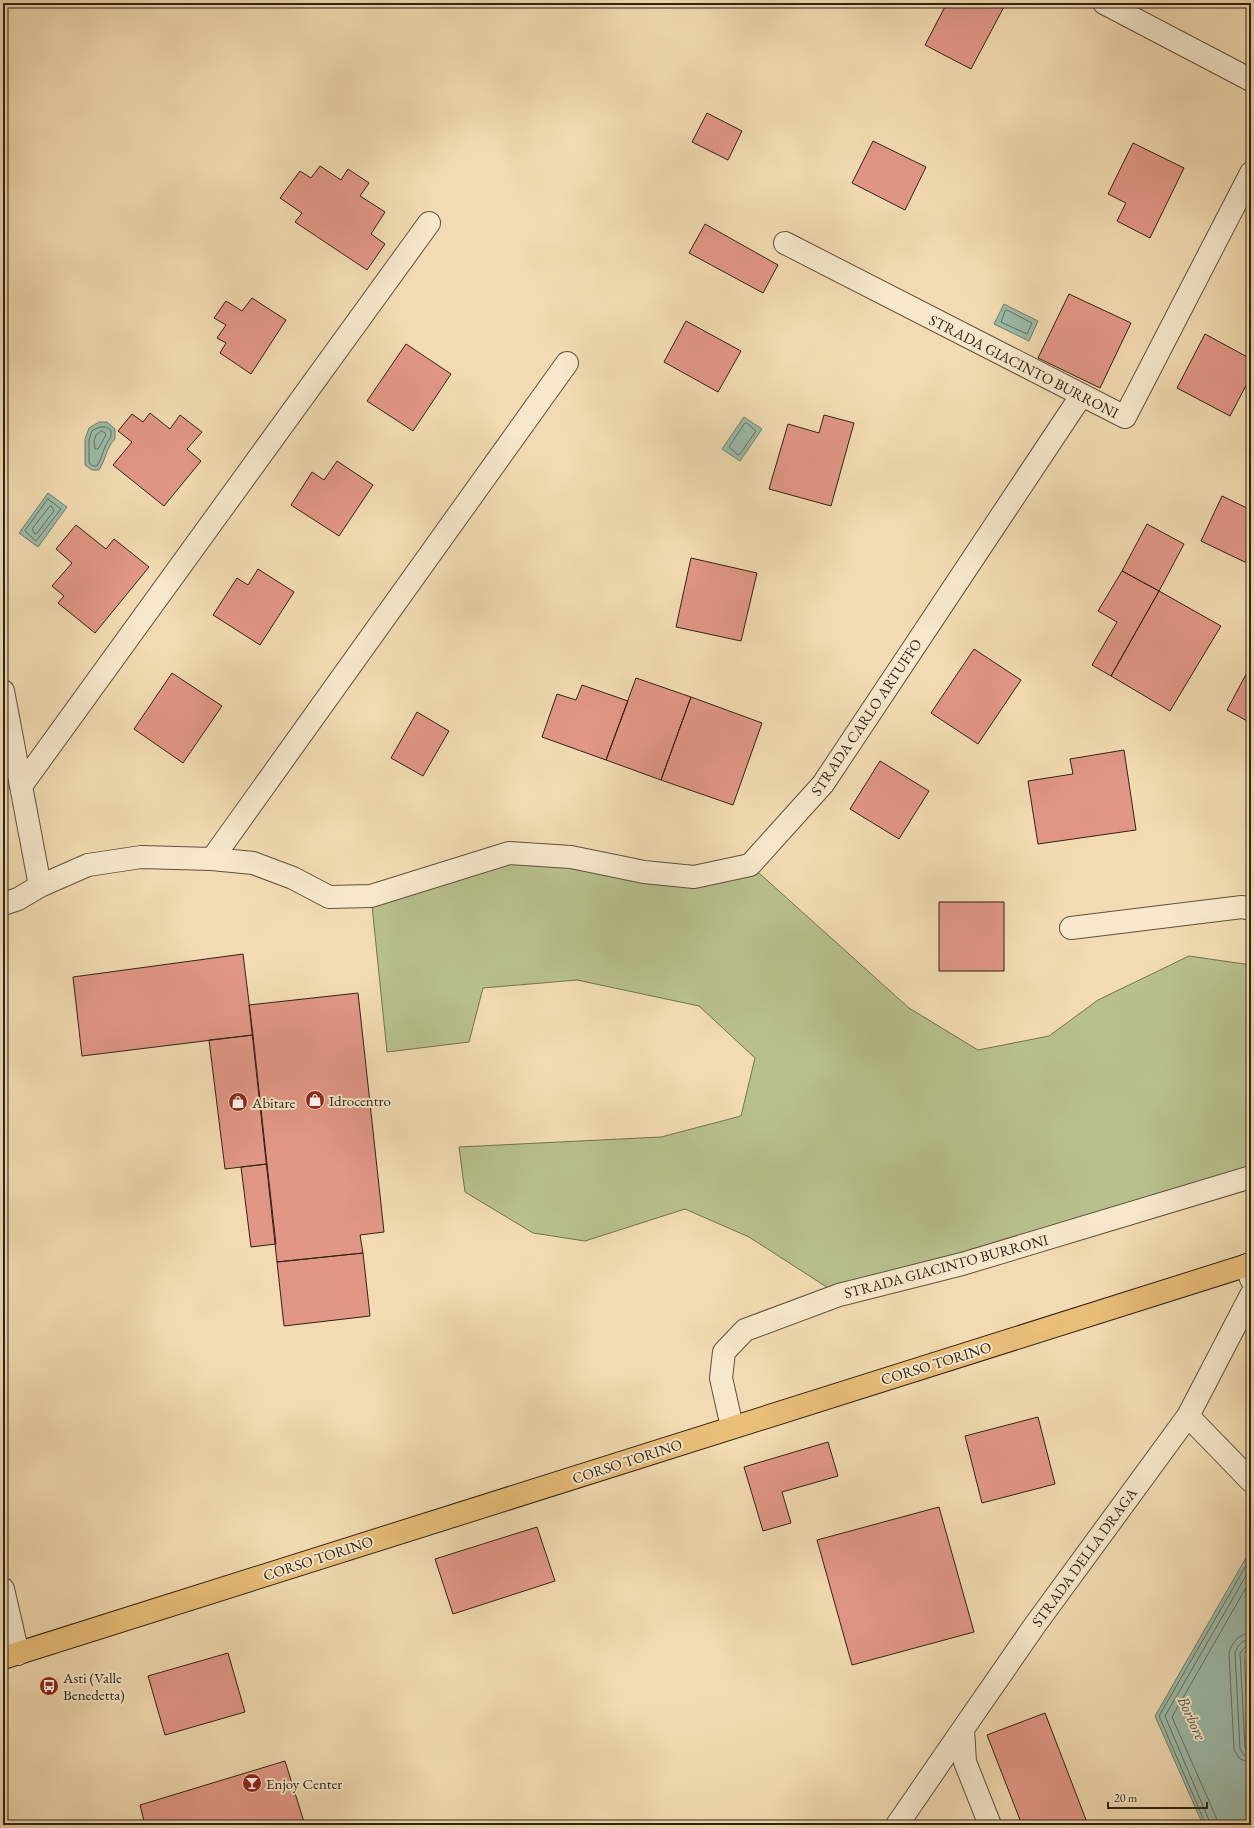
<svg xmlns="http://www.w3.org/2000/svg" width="1254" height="1828" viewBox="0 0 1254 1828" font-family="'EB Garamond',serif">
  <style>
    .green { fill: #b8c18e; stroke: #747252 }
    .water { fill: #9cbba9; stroke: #707e6e }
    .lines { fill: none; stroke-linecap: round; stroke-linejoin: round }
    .shore { stroke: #666f5f; stroke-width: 1 }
    .building { fill: #e29786; stroke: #2f2315 }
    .minor-casing { stroke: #60513c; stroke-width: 24 }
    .major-casing { stroke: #2f2315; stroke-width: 24 }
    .minor { stroke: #f7e8cd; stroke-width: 22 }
    .major { stroke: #e9be79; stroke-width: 22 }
    .labels { text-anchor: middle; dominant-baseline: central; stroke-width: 4; stroke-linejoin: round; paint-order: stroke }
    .street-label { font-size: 15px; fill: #2f2315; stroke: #f7e8cd }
    .poi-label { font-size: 15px; fill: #2f2315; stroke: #f7e8cd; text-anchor: start }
    .water-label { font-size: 16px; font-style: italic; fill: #505141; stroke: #f7e8cd }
  </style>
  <rect width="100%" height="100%" fill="#f2dbb2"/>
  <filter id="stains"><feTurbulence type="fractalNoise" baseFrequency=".005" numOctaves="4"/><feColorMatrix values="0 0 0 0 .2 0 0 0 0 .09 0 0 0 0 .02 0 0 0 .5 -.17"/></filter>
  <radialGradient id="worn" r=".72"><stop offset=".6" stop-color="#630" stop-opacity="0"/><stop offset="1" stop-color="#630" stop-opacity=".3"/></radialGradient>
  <path class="green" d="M509,853l135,19 106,-7 159,143 69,42 71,-14 49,-36 91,-44 62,9v212l-412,118 -90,-58 -64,-28 -100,32 -52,-8 -68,-41 -6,-45 202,-10 80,-21 14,-58 -56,-52 -122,-26 -94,8 -14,54 -82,10 -16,-156z"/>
  <path class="water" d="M1004,304l34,17 -9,20 -35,-17z
    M744,417l18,12 -22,32 -18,-12z
    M99,422h8l8,7v10c-9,9 -9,20 -16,31h-7l-7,-5v-26l4,-11z
    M48,493l19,14 -29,40 -19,-14z
    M1251,1549v97l-7,7 7,134v38h-48l-48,-109z"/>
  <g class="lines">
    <path class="shore" d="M1007,310l25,13 -5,11 -26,-12 4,-11z
      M747,423l9,8 -16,23 -2,1 -9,-8 15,-23z
      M100,427h6l5,3v7c-8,10 -8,19 -14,29h-4l-4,-3v-23l3,-9z
      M102,431l3,2 1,2 -8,14h-3l-1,-8 2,-6z
      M48,499l13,10 -25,32 -11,-10z
      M51,506l3,5 -17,22 -2,1 -3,-5 17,-22z
      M1251,1633c-11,0 -20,10 -22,20l5,97 6,9 11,4
      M1251,1639c-8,0 -14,7 -16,14l5,96 4,6 7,2
      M1251,1644l-4,1 -7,8 5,94 2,4 4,1
      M1206,1825l-47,-109 92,-159
      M1211,1825l-46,-109 86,-149
      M1217,1825l-1,-8 -44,-100 79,-138"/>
  </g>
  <path class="building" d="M947,3h59l-35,66 -46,-24z
    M707,113l35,18 -14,29 -36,-18z
    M873,141l53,26 -21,43 -53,-27z
    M1133,143l51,25 -34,70 -33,-17 9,-18 -18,-9z
    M320,166l21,14 7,-11 21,14 -9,13 25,16 -14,22 14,10 -18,26 -72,-48 7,-9 -22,-15 20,-27 11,7z
    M705,224l73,41 -15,28 -74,-40z
    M1069,294l62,29 -31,65 -62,-30z
    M252,298l34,22 -35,54 -31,-21 6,-10 -9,-5 9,-13 -12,-7 12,-17 16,10z
    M686,321l55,30 -23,41 -54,-30z
    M1205,334l46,25v17l-21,40 -53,-28z
    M406,344l45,30 -38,57 -46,-30z
    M150,413l20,16 10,-14 22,17 -15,17 14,12 -37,45 -51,-41 19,-23 -14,-11 14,-17 11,8z
    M824,415l30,8 -23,83 -62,-17 19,-65 31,9z
    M337,461l36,24 -34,51 -48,-31 21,-33 12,8z
    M1222,496l29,14v55l-50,-24z
    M1147,524l37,20 -25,47 -37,-20z
    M76,525l30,24 8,-10 35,28 -54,66 -37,-30 6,-7 -12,-10 20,-23 -16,-14z
    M691,558l66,15 -16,68 -65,-14z
    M258,569l36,23 -34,53 -47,-30 24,-37 11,7z
    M1122,571l37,20 -48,85 -19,-11 25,-43 -19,-11z
    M1159,591l62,35 -51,85 -59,-35z
    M974,649l47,31 -43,64 -47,-31z
    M1251,665v58l-24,-13z
    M172,673l50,33 -39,57 -49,-34z
    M636,678l55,19 -30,83 -55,-20z
    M582,685l46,16 -22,59 -64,-23 15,-43 19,6z
    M691,697l71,26 -29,82 -72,-25z
    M417,712l32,19 -26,45 -32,-18z
    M1124,750l12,80 -98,14 -10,-63 45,-7 -3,-15z
    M880,761l49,30 -30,48 -49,-30z
    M939,902h65v69h-65z
    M243,954l10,81 -171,21 -9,-79z
    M358,993l26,239 -24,3 3,18 -86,9 -28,-257z
    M253,1035l14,129 -42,5 -16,-129z
    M267,1164l9,80 -25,3 -10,-80z
    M363,1253l7,63 -86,10 -7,-64z
    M1038,1417l17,67 -73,19 -17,-67z
    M828,1442l10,34 -56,16 9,31 -28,8 -19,-64z
    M939,1507l35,125 -122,33 -35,-125z
    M537,1527l18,54 -102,33 -18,-55z
    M228,1653l17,59 -80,23 -17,-59z
    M1045,1713l43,112h-66l-35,-90z
    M285,1761l20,64h-160l-5,-20z"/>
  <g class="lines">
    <defs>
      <path id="minor" d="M1104,3l147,77
        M785,243l340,174 126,-244
        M3,691l37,195
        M21,786l408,-563
        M212,859l355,-496
        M3,904l15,-5 22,-13 48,-21 53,-8 71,2 41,4 40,15 36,19 42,-1 138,-43 62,4 73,15 50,5 56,-12 73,-81 258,-388
        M1071,928l171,-21 9,2
        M1247,1265l4,14
        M1188,1416l63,65
        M732,1427l-11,-49 3,-26 21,-22 94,-35 123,-31 289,-87
        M3,1589l15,65
        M897,1825l66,-96
        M990,1825l-25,-63 -2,-33 72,-104 153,-209 63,-121"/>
      <path id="major" d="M3,1658l1248,-394"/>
    </defs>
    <use href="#minor" class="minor-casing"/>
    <use href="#major" class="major-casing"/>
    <use href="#minor" class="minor"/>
    <use href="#major" class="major"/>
  </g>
  <defs>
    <symbol id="shop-disc" viewBox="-11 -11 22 22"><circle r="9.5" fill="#8f2418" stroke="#f7e8cd"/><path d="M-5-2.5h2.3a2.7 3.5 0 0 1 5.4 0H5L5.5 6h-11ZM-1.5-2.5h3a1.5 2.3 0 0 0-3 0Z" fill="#fff"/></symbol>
    <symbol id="bus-disc" viewBox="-11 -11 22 22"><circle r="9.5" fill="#8f2418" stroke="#f7e8cd"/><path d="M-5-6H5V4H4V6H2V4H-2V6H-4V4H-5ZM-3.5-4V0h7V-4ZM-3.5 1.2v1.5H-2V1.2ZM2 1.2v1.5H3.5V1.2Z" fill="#fff"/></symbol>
    <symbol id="bar-disc" viewBox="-11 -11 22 22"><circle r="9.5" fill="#8f2418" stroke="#f7e8cd"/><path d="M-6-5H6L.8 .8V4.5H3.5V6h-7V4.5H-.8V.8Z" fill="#fff"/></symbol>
  </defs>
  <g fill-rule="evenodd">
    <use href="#shop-disc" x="304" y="1089" width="22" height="22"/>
    <use href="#shop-disc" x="227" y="1091" width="22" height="22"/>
    <use href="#bus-disc" x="38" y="1675" width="22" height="22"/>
    <use href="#bar-disc" x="241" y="1772" width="22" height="22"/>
  </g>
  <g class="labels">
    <g class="street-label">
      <text transform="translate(1024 366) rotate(27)">STRADA GIACINTO BURRONI</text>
      <text transform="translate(866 717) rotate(-56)">STRADA CARLO ARTUFFO</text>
      <text transform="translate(946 1266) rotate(-15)">STRADA GIACINTO BURRONI</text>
      <text transform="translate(936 1363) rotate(-17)">CORSO TORINO</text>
      <text transform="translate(627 1461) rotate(-18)">CORSO TORINO</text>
      <text transform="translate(1084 1557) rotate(-54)">STRADA DELLA DRAGA</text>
      <text transform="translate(318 1558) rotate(-18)">CORSO TORINO</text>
    </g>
    <g class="poi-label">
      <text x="329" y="1100">Idrocentro</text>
      <text x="252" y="1102">Abitare</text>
      <text x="63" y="1677">Asti (Valle<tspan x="63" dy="17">Benedetta)</tspan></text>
      <text x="266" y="1783">Enjoy Center</text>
    </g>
    <g class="water-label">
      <text transform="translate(1192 1718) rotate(65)">Borbore</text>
    </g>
  </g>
  <rect width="1254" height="1828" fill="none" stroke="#f2dbb2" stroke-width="16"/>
  <rect x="4" y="4" width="1246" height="1820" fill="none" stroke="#2f2315" stroke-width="2"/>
  <rect x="8" y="8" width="1238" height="1812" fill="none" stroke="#2f2315"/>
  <path d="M1108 1802v6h99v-6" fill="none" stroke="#2f2315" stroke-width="2"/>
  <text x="1114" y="1802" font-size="12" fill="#2f2315" stroke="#f7e8cd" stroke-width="3" paint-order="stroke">20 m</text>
  <rect width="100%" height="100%" filter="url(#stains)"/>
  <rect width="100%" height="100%" fill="url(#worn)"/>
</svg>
